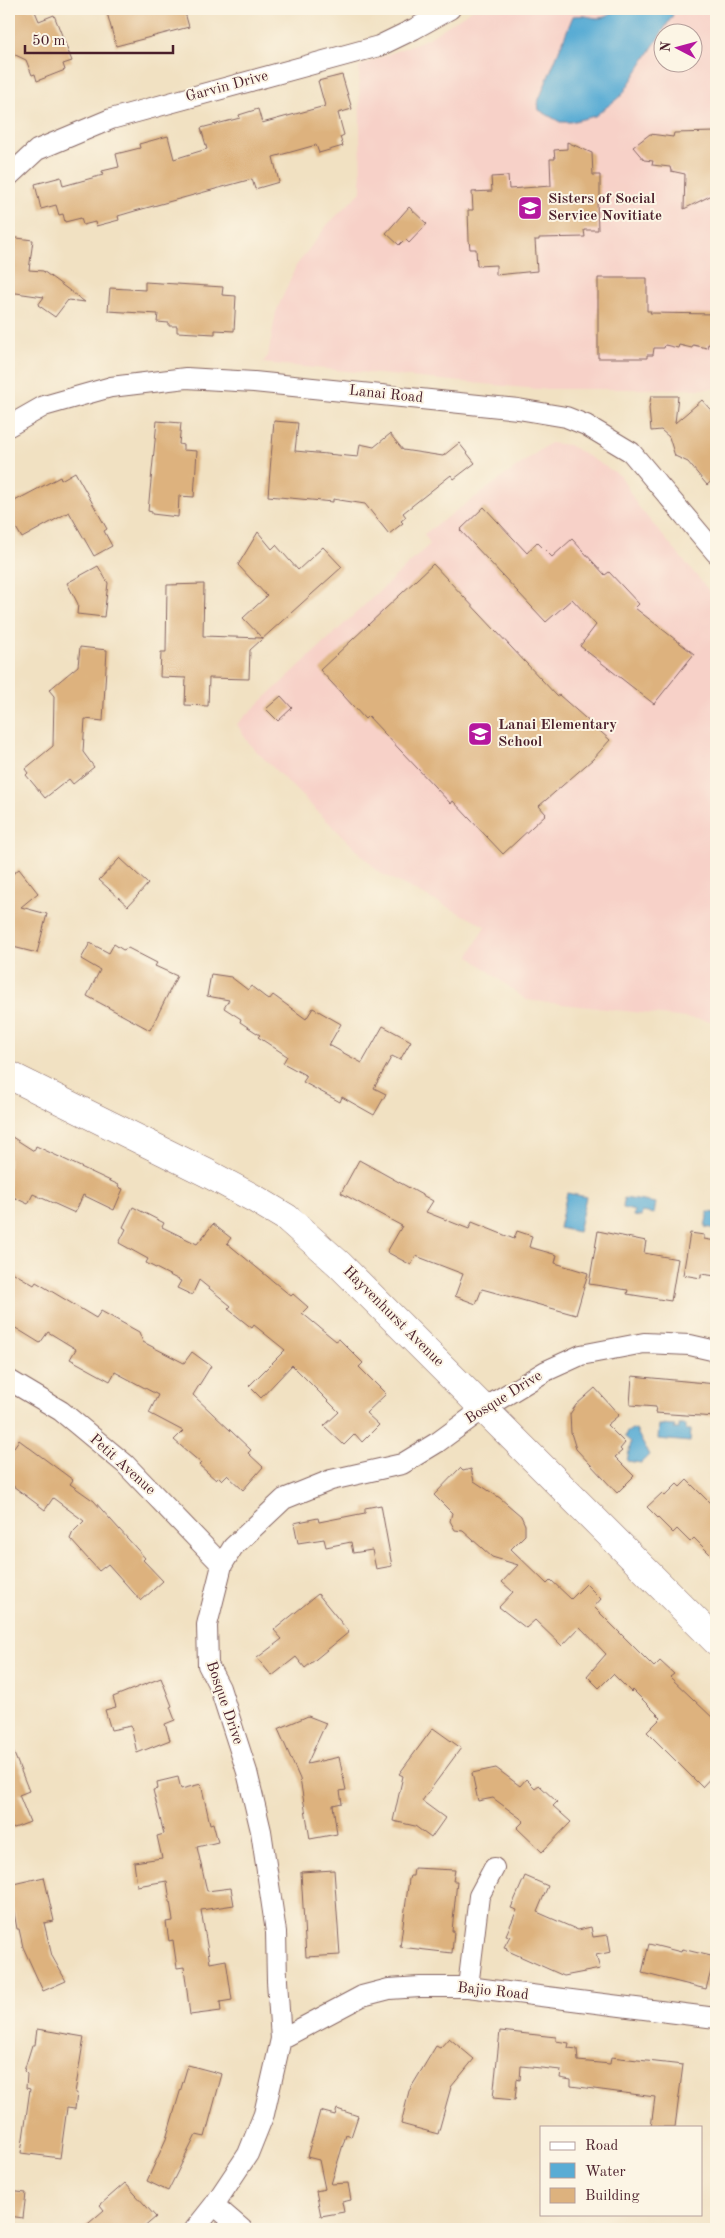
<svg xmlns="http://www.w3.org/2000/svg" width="725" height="2238" viewBox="0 0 725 2238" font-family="'Old Standard TT',serif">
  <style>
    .built { fill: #f7d1c8; fill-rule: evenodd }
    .water { fill: #59acd4; stroke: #526680 }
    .building { fill: #ddb27e }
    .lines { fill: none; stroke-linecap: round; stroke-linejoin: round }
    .minor-casing { stroke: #846360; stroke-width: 22 }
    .secondary-casing { stroke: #846360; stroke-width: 29 }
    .minor { stroke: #fff; stroke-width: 20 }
    .secondary { stroke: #fff; stroke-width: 28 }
    .labels { text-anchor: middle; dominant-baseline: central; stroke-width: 4; stroke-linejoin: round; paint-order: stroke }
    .street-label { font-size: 15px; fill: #4a1f2b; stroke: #fcf5e5 }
    .poi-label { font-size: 15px; font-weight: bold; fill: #4a1f2b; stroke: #fcf5e5; text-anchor: start }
  </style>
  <rect width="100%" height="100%" fill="#fcf5e5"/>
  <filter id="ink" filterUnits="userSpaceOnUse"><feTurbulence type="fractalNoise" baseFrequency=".02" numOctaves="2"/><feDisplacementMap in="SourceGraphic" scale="10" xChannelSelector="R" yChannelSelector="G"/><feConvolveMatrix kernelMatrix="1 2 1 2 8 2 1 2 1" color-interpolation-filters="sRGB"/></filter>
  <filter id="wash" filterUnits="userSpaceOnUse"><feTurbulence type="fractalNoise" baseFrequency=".0096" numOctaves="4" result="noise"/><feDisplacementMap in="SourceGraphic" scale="20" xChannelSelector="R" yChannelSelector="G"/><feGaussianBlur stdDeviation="1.12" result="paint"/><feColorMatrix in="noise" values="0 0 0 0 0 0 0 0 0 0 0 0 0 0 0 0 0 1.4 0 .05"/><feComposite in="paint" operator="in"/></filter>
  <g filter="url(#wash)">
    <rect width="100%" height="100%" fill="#f1e1c2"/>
    <path class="built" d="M473,9h243v380h-179l-275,-26 6,-7 8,-44 20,-46 32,-42 33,-32 -2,-126 70,-28zM662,32h30v30h-30z
      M550,443l19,2 52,31 16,29 79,94v418l-2,4 -188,-21 -57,-44 16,-30 -105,-53 -131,-129 -12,-20 193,-180 -6,-10z"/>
    <path class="water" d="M618,9h51l4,6 -51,80 -27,21 -25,6h-10l-21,-12 -1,-8 35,-86c21,-3 23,10 45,-7z
      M567,1193l19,4 -8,35 -19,-4z
      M624,1198l32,5 -2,11 -12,-2 -1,5 -8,-1 1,-5 -11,-3z
      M708,1212l8,1v16l-11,-2z
      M659,1425l16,1 -1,3h5v-4h7v5h5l-1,12 -32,-3z
      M632,1429l4,1 13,25 -8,8 -14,-2 4,-19 -6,-5 1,-4z"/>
    <g id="blocks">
      <path class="building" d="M9,9h25l5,12 15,-6 18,46 -9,3 2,6 -28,11 -2,-7 -3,1 -6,-15 -17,-8z
        M106,9h78l5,18 -73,19z
        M342,75l10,34 -14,4 6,22 -4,2 3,9 -24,7 -3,-8 -43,12 6,25 -24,7 -3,-10 -117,32 -17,5 1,4 -23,6 -1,-4 -12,3 -2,-7 -16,4 -2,-8 -4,1 -3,-10 -15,4 -6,-25 26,-7 2,9 40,-11 -1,-4 17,-4 -3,-13 24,-6 -1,-4 29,-8 6,23 33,-10 -6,-21 39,-10 -1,-3 19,-6 4,14 63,-17 -7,-25z
        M716,132v61l-32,16 1,-35 -14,-3 -1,-4 -18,-2 1,-4 -9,-1 -11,-13 17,-13 23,3 1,-4z
        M567,142l25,11 1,22h7v26h-3l1,29h-14l1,7 -46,1v2h-4l2,31 -41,4v-10l-19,1 -1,-17h-6l-1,-9 -1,-30h5l-1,-18 20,-1 -1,-14 17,-1 1,13 42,-3 -1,-27h5l-1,-9 13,-1z
        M409,207l18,17 -18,19 -4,-4 -6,6 -13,-12z
        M9,237l24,3 -4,30 14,1 42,31 -17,-2 -13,17 -17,-12 6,-8 -35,-5z
        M598,278h49v33h4l-1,2 66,1v32l-8,-2 -1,4 -14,-3 -1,3 -13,-3 -1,3 -13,-3 -1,3h-10l-1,7h-6v3h-49z
        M145,282l78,5 -1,8 14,1 -2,35 -19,-1v4l-38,-2v-6h-8v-3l-12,-1 1,-8 -50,-3 2,-23 35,2z
        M651,396h27l-3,27 27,-23 14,16v61l-9,8 -19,-23 -13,-6 -6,-19 -8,-7 -10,1 -2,-23z
        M157,421l24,2 -2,21 4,1v5l14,1 -3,46 -15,-1 -1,21 -26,-3v-2l-4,-1z
        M274,421l24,2 -3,28 63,6 2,-13 14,3 16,-13 13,16 40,6 16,-13 16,20 -21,16 -3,-4 -48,38 3,4 -5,4 2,2 -14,11 -24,-30 -32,-5v3l-65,-6z
        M75,472l32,57 -3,2 8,15 -18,10 -25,-44 -47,26 -13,-22v-12l51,-27 1,3z
        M484,507l43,46 10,-11 15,15 20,-18 33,36 4,-3 30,32 -4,4 59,46 -40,50 -74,-58 16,-21 -24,-26 -26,23 -86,-92z
        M258,532l14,17 4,-4 22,25 25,-23 19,20 -92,83 -1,29 -40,-1 -1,28 -23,-1 1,-27 -26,-1 1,-25h5l1,-67 37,-1 -1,52 59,2 -19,-20 24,-22 -29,-31z
        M433,564l124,132 2,-1 51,45 -17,19 -54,47 7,8 -43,40 -50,-53 -2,3 -83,-88 -3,3 -45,-49z
        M98,566l10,17 -4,34 -27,-3 1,-10 -11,-21z
        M80,647l27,3 -4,71 -18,-2 -2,33 11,15 -21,17 -4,-5 -24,19 -19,-23 2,-2 -3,-4 28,-23 1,-50 -5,-6 29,-24z
        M281,696l11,12 -14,13 -12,-12z
        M120,858l28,26 -20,22 -29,-26z
        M19,869l19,24 -17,14 26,7 -10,39 -28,-7v-69z
        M90,943l19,10 5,-9 9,6 5,-2 29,15 -2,3 22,10 -27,54 -63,-34 13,-26 -19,-11z
        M211,974l20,3 17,13 3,-4 18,14 4,-5 33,24 7,-11 28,16 -12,21 33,18 21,-37 28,15 -11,19 -8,-4 -18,32 12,6 -12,21 -32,-18 -2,5 -37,-20 4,-6 -24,-13 4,-7 -29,-19 2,-2 -20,-13 1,-3 -17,-11 5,-8 -22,-4z
        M9,1135l25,16 2,-5 83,39 -1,2 5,2 -9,21 -31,-15 -8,18 -42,-19 -5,10 -19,-9z
        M359,1160l74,41 -7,11 43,17 3,-7 42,17 3,-8 15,5 -3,11 28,8 -2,8 33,10 -12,42 -94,-26 -6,15 -21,-8 8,-22 -47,-18 -5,9 -24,-13 15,-26 -61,-33z
        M133,1207l31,16 -2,4 35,17 16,-20 18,14 -4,5 64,53 2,-2 15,13 -6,6 34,28 3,-2 24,24 -4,4 27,27 -20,19 13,12 -17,17 -7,-8 -11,11 -20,-19 15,-14 -47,-47 -31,33 -12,-12 36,-36 -31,-25 -2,3 -4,-3 -20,-16 3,-3 -32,-26 -7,15 -15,-7 4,-7 -35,-18 2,-4 -29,-16 7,-14 -3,-2z
        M598,1231l48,10 -2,12 34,6 -7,42 -44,-7 1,-4 -39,-6z
        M690,1233l14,2v4l12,2v35l-15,-2v4l-18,-3z
        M9,1270l25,15 2,-3 60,36 5,-7 38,21 4,10 41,21 8,-11 19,14 -18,29 58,55 -3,3 15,14 -20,23 -16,-15 -5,5 -3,-3 -3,3 -17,-15 2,-2 -27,-23 9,-9 -34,-18 9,-18 -43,-23 -5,9 -40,-22 6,-10 -28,-17 -8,11 -31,-19z
        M632,1376l84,8v33l-61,-4 1,-6 -26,-2z
        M595,1388l24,27 -12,10 18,18 -5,6 2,2 -7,6 19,19 -17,17 -41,-44 -5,-16 -1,-19 6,-9z
        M19,1440l54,40 -3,4 24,17 51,57 -2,2 20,21 -22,20 -33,-37 -9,7 -29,-32 3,-7 11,-11 -31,-23 -8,12 -36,-27v-29z
        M460,1468l3,3 8,-2 3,12 26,17 21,18 4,9v10l-14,14 36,35 4,-4 20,19 15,-15 15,15 -7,8 60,60 6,-6 14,13 -4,3 46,44v51l-14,15 -55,-55 14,-14 -28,-28 -2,2 -18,-18 -14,14 -12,-12 19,-22 -26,-27 -18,19 -27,-26 -9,8 -27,-21 14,-15 -11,-10 16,-17 -26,-8 -29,-26 -8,-1 -5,-9 2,-8 -18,-18z
        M687,1480l29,29v51l-22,-22 -4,4 -13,-13 -4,4 -26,-26 15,-14 3,3 12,-12 3,3z
        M381,1505l11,61 -16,3 -4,-19 -19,3 -2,-11 -25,5 -2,-8 -26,4 -4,-20 24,-5 1,4 46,-9v-5z
        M318,1594l31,38 -44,36 -9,-11 -24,19 -15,-18 25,-19 -8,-9z
        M161,1678l11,28 -2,1 5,13 -10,4 5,16 -33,13 -6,-27 -20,4 -6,-20 11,-3 -3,-10z
        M308,1716l18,7 -19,41 32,-7 7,33 -6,1 2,12 -9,2 4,29 -27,5 -10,-60 -22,-50z
        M433,1728l28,20 -39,53 23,17 -14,20 -16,-12 -22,-5 10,-45 -4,-2z
        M9,1741l20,50 -10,4 11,27 -21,8z
        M496,1768l24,18 6,-7 9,9 4,-3 18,17 -4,4 18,16 -29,30 -25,-24 7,-7 -31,-23 -15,3 -6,-28z
        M178,1777l3,12 20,-5 9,40 3,-1 5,19 -21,5 10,44 24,-3 3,17 -33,5 9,53 16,-3 6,40 -12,2 1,9 -31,4 -6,-48 -7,1 -4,-28 -4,1 -3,-19 7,-1 -6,-40 -30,5 -3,-24 28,-4 -5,-22 7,-2 -11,-44 5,-1 -1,-7z
        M414,1868l41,2 -2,11h4l-5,50h2l-2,22 -52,-6 9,-68 1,-3h3z
        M334,1870l6,85 -34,2 -5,-85z
        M525,1876l23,10 -11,26 41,18 13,-3 2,10 15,-2 3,17 -15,3 4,14 -36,7 -58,-26 1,-2 -3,-1 6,-11 -4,-1 11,-25 -6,-2z
        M44,1877l10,44 -10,2 8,33 14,25 -23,10 -20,-44 -4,-18h-2l-8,-44z
        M649,1944l32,8 1,-3 33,8 -9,32 -64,-16z
        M37,2029l47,8 -9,56h2l-2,16 -8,-1 -7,50 -39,-5 9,-64 -4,-1 1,-14 -3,-3 8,-26h3z
        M500,2031l56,6v4l13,2 -1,5 9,1 1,12 32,3 1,-7 72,8 -8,62h-24l4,-30 -84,-11v-6l-11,-2 1,-8 -40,-4 -1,14 -3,-1 -2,21 -22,-2z
        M449,2038l25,21 -23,28 -13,47 -37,-10 8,-33 27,-45 4,2z
        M188,2065l34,9 -17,63 -9,-2 -28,56 -21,-10 19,-42z
        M337,2109l21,7 -7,21 -5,-2 -15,49 17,-1 3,17 -9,2 2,10 -23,4 -5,-25 9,-2 -6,-29 -12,-3 13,-46 15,4z
        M125,2183l31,34 -14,12h-60l22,-19 -4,-5z
        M9,2191l17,2 -3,25 -14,-2z"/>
    </g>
  </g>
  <g filter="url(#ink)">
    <use href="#blocks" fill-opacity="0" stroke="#846360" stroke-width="1"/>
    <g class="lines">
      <defs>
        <path id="minor" d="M9,176l28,-26 74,-31 268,-73 35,-17 36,-20
          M9,426l35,-20 67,-19 75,-9 68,4 264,27 48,8 20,8 45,27 85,101
          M9,1380l52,31 64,53 97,101
          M468,1987l11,-91 15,-28
          M281,2039l81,-43 27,-7 31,-2h48l248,31
          M214,2205l28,24
          M195,2229l19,-24 34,-51 16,-40 17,-75 -4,-58 -1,-49 -15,-101 -14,-59 -19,-59 -8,-25 -12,-23 -1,-40 15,-60 11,-18 51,-48 47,-19 71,-16 36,-22 45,-33 63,-38 35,-16 63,-12 46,2 26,6"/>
        <path id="secondary" d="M9,1075l198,98 50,27 30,18 52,46 377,377"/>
      </defs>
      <use href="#minor" class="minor-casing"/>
      <use href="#secondary" class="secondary-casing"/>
      <use href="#minor" class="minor"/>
      <use href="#secondary" class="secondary"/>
    </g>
  </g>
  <defs>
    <symbol id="school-square" viewBox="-11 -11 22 22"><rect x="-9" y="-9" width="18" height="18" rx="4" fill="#b5179e" stroke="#fcf5e5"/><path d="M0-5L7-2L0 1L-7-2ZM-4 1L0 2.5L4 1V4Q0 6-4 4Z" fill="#fff"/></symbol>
  </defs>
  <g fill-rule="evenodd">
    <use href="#school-square" x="516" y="194" width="28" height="28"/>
    <use href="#school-square" x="466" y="720" width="28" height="28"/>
  </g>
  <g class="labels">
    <g class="street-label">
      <text transform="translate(227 87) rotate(-15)">Garvin Drive</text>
      <text transform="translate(386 395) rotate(6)">Lanai Road</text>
      <text transform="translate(393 1317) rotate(45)">Hayvenhurst Avenue</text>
      <text transform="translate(504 1398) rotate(-32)">Bosque Drive</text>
      <text transform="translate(122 1465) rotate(42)">Petit Avenue</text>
      <text transform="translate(224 1703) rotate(71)">Bosque Drive</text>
      <text transform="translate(493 1992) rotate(6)">Bajio Road</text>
    </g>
    <g class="poi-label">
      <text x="548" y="199">Sisters of Social<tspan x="548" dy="17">Service Novitiate</tspan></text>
      <text x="498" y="725">Lanai Elementary<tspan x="498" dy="17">School</tspan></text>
    </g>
  </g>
  <rect width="725" height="2238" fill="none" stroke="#fcf5e5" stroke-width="30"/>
  <rect x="540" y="2126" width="162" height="90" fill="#fcf5e5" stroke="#b59f9b"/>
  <rect x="550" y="2142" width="25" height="8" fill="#ffffff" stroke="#b59f9b"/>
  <text x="585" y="2150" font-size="15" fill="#4a1f2b">Road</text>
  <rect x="550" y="2163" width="25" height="15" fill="#59acd4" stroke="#b59f9b"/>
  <text x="585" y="2176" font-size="15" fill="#4a1f2b">Water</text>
  <rect x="550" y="2188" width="25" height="15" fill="#ddb27e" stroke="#b59f9b"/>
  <text x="585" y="2200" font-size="15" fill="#4a1f2b">Building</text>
  <g transform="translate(678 48) rotate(276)"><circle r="24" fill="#fcf5e5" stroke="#b59f9b"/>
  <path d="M0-4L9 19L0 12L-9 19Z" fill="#b5179e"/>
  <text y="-8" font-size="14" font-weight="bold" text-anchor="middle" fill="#4a1f2b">N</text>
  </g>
  <path d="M25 45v8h148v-8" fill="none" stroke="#4a1f2b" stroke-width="2.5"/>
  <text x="32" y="45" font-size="15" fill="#4a1f2b" stroke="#fcf5e5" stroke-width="4" paint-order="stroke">50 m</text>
</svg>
